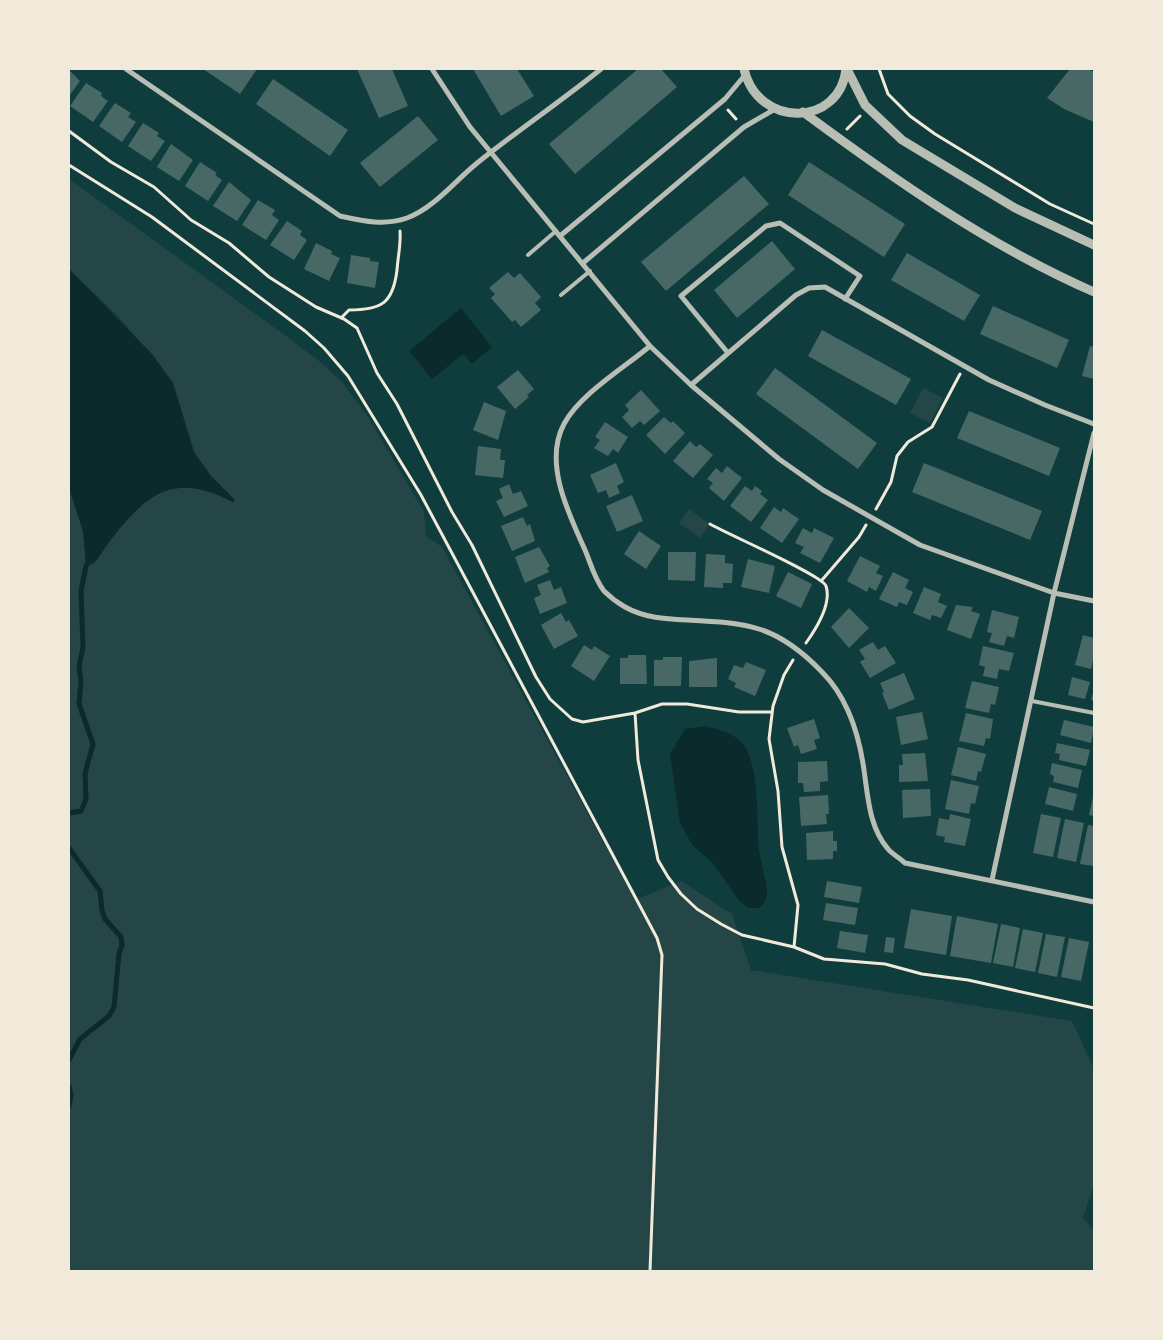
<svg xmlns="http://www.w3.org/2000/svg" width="1163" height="1340" viewBox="0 0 1163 1340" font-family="'Public Sans',sans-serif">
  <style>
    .green { fill: #244646 }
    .water { fill: #0a2a2b }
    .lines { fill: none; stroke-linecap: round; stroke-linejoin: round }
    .stream { stroke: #0a2a2b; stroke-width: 5 }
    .building { fill: #486865 }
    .path { stroke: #f1e9da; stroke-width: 3 }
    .service { stroke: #b8beb3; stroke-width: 4 }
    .minor { stroke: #b8beb3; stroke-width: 5 }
    .tertiary { stroke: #b8beb3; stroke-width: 9 }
  </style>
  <rect width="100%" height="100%" fill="#0f3d3e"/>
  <path class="green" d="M69,179l213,154 37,28 24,22 24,32 57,97 2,24 16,11 193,353 46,-19 51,33 19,56 321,51 22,48v115l-11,34 11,12v41h-1025v-783l14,43 4,35 7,-2c17,-27 55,-80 91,-78 17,1 33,8 48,16l-1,-5 -21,-21 -17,-24 -21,-69 -54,-66 -50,-48z
    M923,388l20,10 -13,25 -20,-10z
    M689,509l21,15 -10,14 -21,-15z"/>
  <path class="water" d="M69,269l83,85 21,29 21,69 17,24 24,24 -2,2c-60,-31 -86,-9 -124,40 -7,9 -11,21 -23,24l-3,-35 -14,-43z
    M461,308l31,39 -20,17 -9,-10 -31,25 -23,-28z
    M705,726c12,3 26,6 35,15 21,19 16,82 19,109 2,14 7,28 8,42 1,7 -3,11 -8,16h-11l-9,-7 -26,-38 -20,-17 -13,-23 -10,-69 15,-25z"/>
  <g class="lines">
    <path class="stream" d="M69,813l12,-2 5,-12 -1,-25 8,-30 -14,-40 2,-22 -2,-16 4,-19 -2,-56 5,-25
      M69,848l31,43 2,20 3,8 16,18 1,8 -3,9 -5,53 -5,9 -29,23 -11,21
      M69,1086l2,9 -2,11"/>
  </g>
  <path class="building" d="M203,69h54l-17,25z
    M357,69h35l16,37 -29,12z
    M473,69h44l17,27 -33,20z
    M638,69h23l16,18 -102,87 -26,-30z
    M1070,69h17l7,3v50l-30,-13 -17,-11z
    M69,70l11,11 -11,15z
    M273,79l75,51 -18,26 -74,-52z
    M86,83l16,10 -1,3 7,5 -15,21 -23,-16z
    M115,103l16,10 -3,4 8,5 -14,20 -23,-16z
    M418,116l20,24 -58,47 -20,-24z
    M143,123l16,10 -2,3 8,5 -14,20 -23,-15z
    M171,144l22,16 -14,21 -22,-14z
    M200,162l17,11 -2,2 7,5 -14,21 -23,-15z
    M809,162l96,62 -21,33 -96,-62z
    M744,176l25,28 -103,87 -25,-29z
    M229,182l22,18 -14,21 -24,-15z
    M258,200l17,10 -3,5 7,5 -13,20 -24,-15z
    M287,221l15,10 -2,4 7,5 -13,20 -24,-15z
    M772,241l23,28 -58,49 -23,-28z
    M316,243l16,8 -1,3 9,4 -11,23 -25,-12z
    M907,253l73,42 -16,26 -73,-41z
    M351,255l19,3v3l9,1 -4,26 -28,-5z
    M508,272l6,6 6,-5 21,24 -6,6 6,7 -20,17 -6,-7 -3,2 -21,-24 4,-4 -6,-6z
    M993,306l76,34 -12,28 -77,-34z
    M822,330l89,49 -15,26 -88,-49z
    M1090,346l4,1v32l-12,-3z
    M775,368l102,75 -19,26 -102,-75z
    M518,370l16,19 -7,6 2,2 -14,12 -18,-22z
    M641,390l19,21 -16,14 -4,-4 -8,7 -10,-11 7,-7 -4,-5z
    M484,402l22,9 -8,29 -25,-10z
    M969,411l91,37 -11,28 -92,-38z
    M664,417l7,6 2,-2 12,12 -20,21 -19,-19z
    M605,422l23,15 -10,16 -5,-4 -5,7 -14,-8 6,-8 -5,-3z
    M690,441l6,6 4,-3 13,11 -20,23 -20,-17z
    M478,446l23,3 -1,11h5l-2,18 -28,-3z
    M616,463l8,19 -7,4 3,7 -11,5 -3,-8 -8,3 -8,-18z
    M924,463l118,48 -12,29 -118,-48z
    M727,466l15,12 -18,23 -15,-13 4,-5 -6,-4 9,-11 6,5z
    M509,484l4,10 8,-3 7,15 -24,11 -8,-16 7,-3 -4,-9z
    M745,486l7,5 3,-5 7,5 -2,3 8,6 -17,22 -21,-16z
    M632,495l11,26 -26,11 -11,-26z
    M774,507l7,5 2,-4 16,11 -17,24 -22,-15z
    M523,517l4,9 3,-2 5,17 -23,10 -11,-25z
    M803,528l9,5 2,-5 20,10 -14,25 -20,-10 4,-6 -9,-4z
    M639,531l22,15 -15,23 -22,-15z
    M539,547l11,19 -3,2 2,4 -24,11 -10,-26z
    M668,552h28l-1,29 -27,-1z
    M706,554l19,1v8l8,1 -1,19h-9v5l-19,-1z
    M860,556l20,10 -4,7 7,3 -7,15 -7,-4 -2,5 -20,-11z
    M748,559l27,7 -6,27 -28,-6z
    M788,572l24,12 -11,24 -25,-12z
    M893,572l16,8 -4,8 8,4 -6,13 -8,-3 -2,5 -18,-8z
    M550,580l4,10 7,-3 6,16 -27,11 -6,-16 7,-3 -4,-10z
    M924,587l17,7 -3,8 9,4 -6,12 -9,-3 -2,5 -17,-7z
    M956,605l17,2 -2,4 9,3 -9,25 -24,-9z
    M849,608l20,20 -20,20 -18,-21z
    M992,610l27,7 -5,21 -7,-2 -3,10 -15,-4 3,-9 -5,-1z
    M561,613l5,9 3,-2 9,16 -24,13 -13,-24z
    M1083,635l11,3v18l-3,13 -16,-4z
    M873,642l5,8 7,-4 11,17 -26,15 -10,-16 5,-3 -6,-9z
    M584,645l8,5 2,-4 16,10 -16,25 -23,-15z
    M983,646l31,7 -5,18 -10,-2 -2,10 -14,-3 2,-9 -6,-2z
    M628,655h18l1,29h-27v-26h8z
    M663,657h19l-1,29h-27v-26h9z
    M717,658v29h-28v-26z
    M746,662l20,8 -11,26 -21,-9 2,-4 -8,-4 6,-14 9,3z
    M904,673l11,26 -26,11 -7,-17 2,-1 -4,-9z
    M1072,677l18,5 -5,17 -17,-4z
    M972,681l27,6 -4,18 -4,-1 -2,9 -24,-5z
    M1094,689v11h-3z
    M922,712l6,27 -27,6 -5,-28z
    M966,713l27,6 -3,20 -4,-1 -2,8 -25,-5z
    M814,719l6,19 -6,2 3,9 -16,5 -3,-9 -4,2 -7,-19z
    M1064,720l30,7 -3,16 -31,-8z
    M1057,743l33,7 -4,16 -27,-6 1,-6 -5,-1z
    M958,747l28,7 -5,18 -3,-1 -2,10 -25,-6z
    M925,753l3,28 -29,1v-17h4l-1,-11z
    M827,761l1,20 -8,1v9l-16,1 -1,-9h-5v-21z
    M1052,763l30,7 -4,18 -25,-6 1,-6 -4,-2z
    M951,780l28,6 -4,18 -4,-1 -2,11 -24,-5z
    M1049,787l28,7 -4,17 -28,-7z
    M930,789l1,27 -28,2 -1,-28z
    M828,795l1,19h-3l1,10 -26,2 -2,-29z
    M1093,797l1,1v18l-5,-1z
    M950,814l21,5 -6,27 -21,-4 1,-5 -9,-2 3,-17 10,2z
    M1041,814l20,4 -8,39 -20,-4z
    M1065,819l19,4 -8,39 -19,-4z
    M1088,825l6,1v40l-14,-2z
    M833,831v10h4v10h-4v8l-26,1 -1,-27z
    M827,881l35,6 -3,16 -35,-6z
    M826,903l32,5 -3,17 -32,-5z
    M911,909l41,7 -6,39 -42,-7z
    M957,916l41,8 -7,39 -41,-7z
    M1001,924l19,4 -7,39 -20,-4z
    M1023,929l20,4 -8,39 -20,-4z
    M840,931l28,4 -3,18 -28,-5z
    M1046,934l19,3 -8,40 -19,-4z
    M886,937l9,1 -2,15 -9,-1z
    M1069,938l20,4 -8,39 -20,-4z"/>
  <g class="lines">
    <path class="path" d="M879,69l9,25 22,22 25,18 115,70 44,20
      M728,110l8,9
      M847,129l13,-13
      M69,131l42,31 43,25 37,33 38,23 40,34 47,30 28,12 13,9 20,45 20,31 55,108 20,33 64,132 14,22 22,20 11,3 52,-9 3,47 20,100 10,17 13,17 16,15 24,15 21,11 52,12 30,12 61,5 37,10 46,6 126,28
      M69,165l83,52 153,114 19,17 24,28 73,119 236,443 5,17 -12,316
      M341,318l8,-8c33,0 44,-7 48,-40 1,-14 4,-26 3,-39
      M876,509l15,-27 6,-26 11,-14 24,-15 28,-53
      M710,524c17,10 112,51 116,62 6,18 -10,43 -20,57
      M822,580l37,-43 7,-12
      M793,660l-9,15 -11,31 -4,33 9,52 4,56 16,58 -4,42
      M635,713l27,-9h25l52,8h33"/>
    <path class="service" d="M528,255l28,-24
      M561,295l29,-24
      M1032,701l62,12"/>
    <path class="minor" d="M126,69l214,147c23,5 44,10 67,2 27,-10 48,-37 69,-54 41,-33 84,-62 125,-95
      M432,69l38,58 180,219 41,39 88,74 44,31 97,55 134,48 40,8
      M560,236l165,-137 20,-24
      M583,263l161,-136 31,-18
      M650,346c-26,22 -70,48 -86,78 -21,39 5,90 21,126 6,14 9,28 19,41 5,5 14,12 21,16 20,11 40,12 62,13 61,3 90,5 135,52 26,26 37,62 42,98 4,27 5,57 24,79 4,5 12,9 17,14l189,39
      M728,353l-47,-57 85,-70 14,-3 80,53 -15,23
      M691,385l105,-90 13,-7 16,-1 164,93 56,25 49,19
      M992,880l62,-287 40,-160"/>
    <path class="tertiary" d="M744,69c14,60 96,58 102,0
      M847,69l18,36 37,35 113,68 79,37
      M803,112c92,68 186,134 291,180"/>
  </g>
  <rect width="1163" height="1340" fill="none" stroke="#f1e9da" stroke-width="140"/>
</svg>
